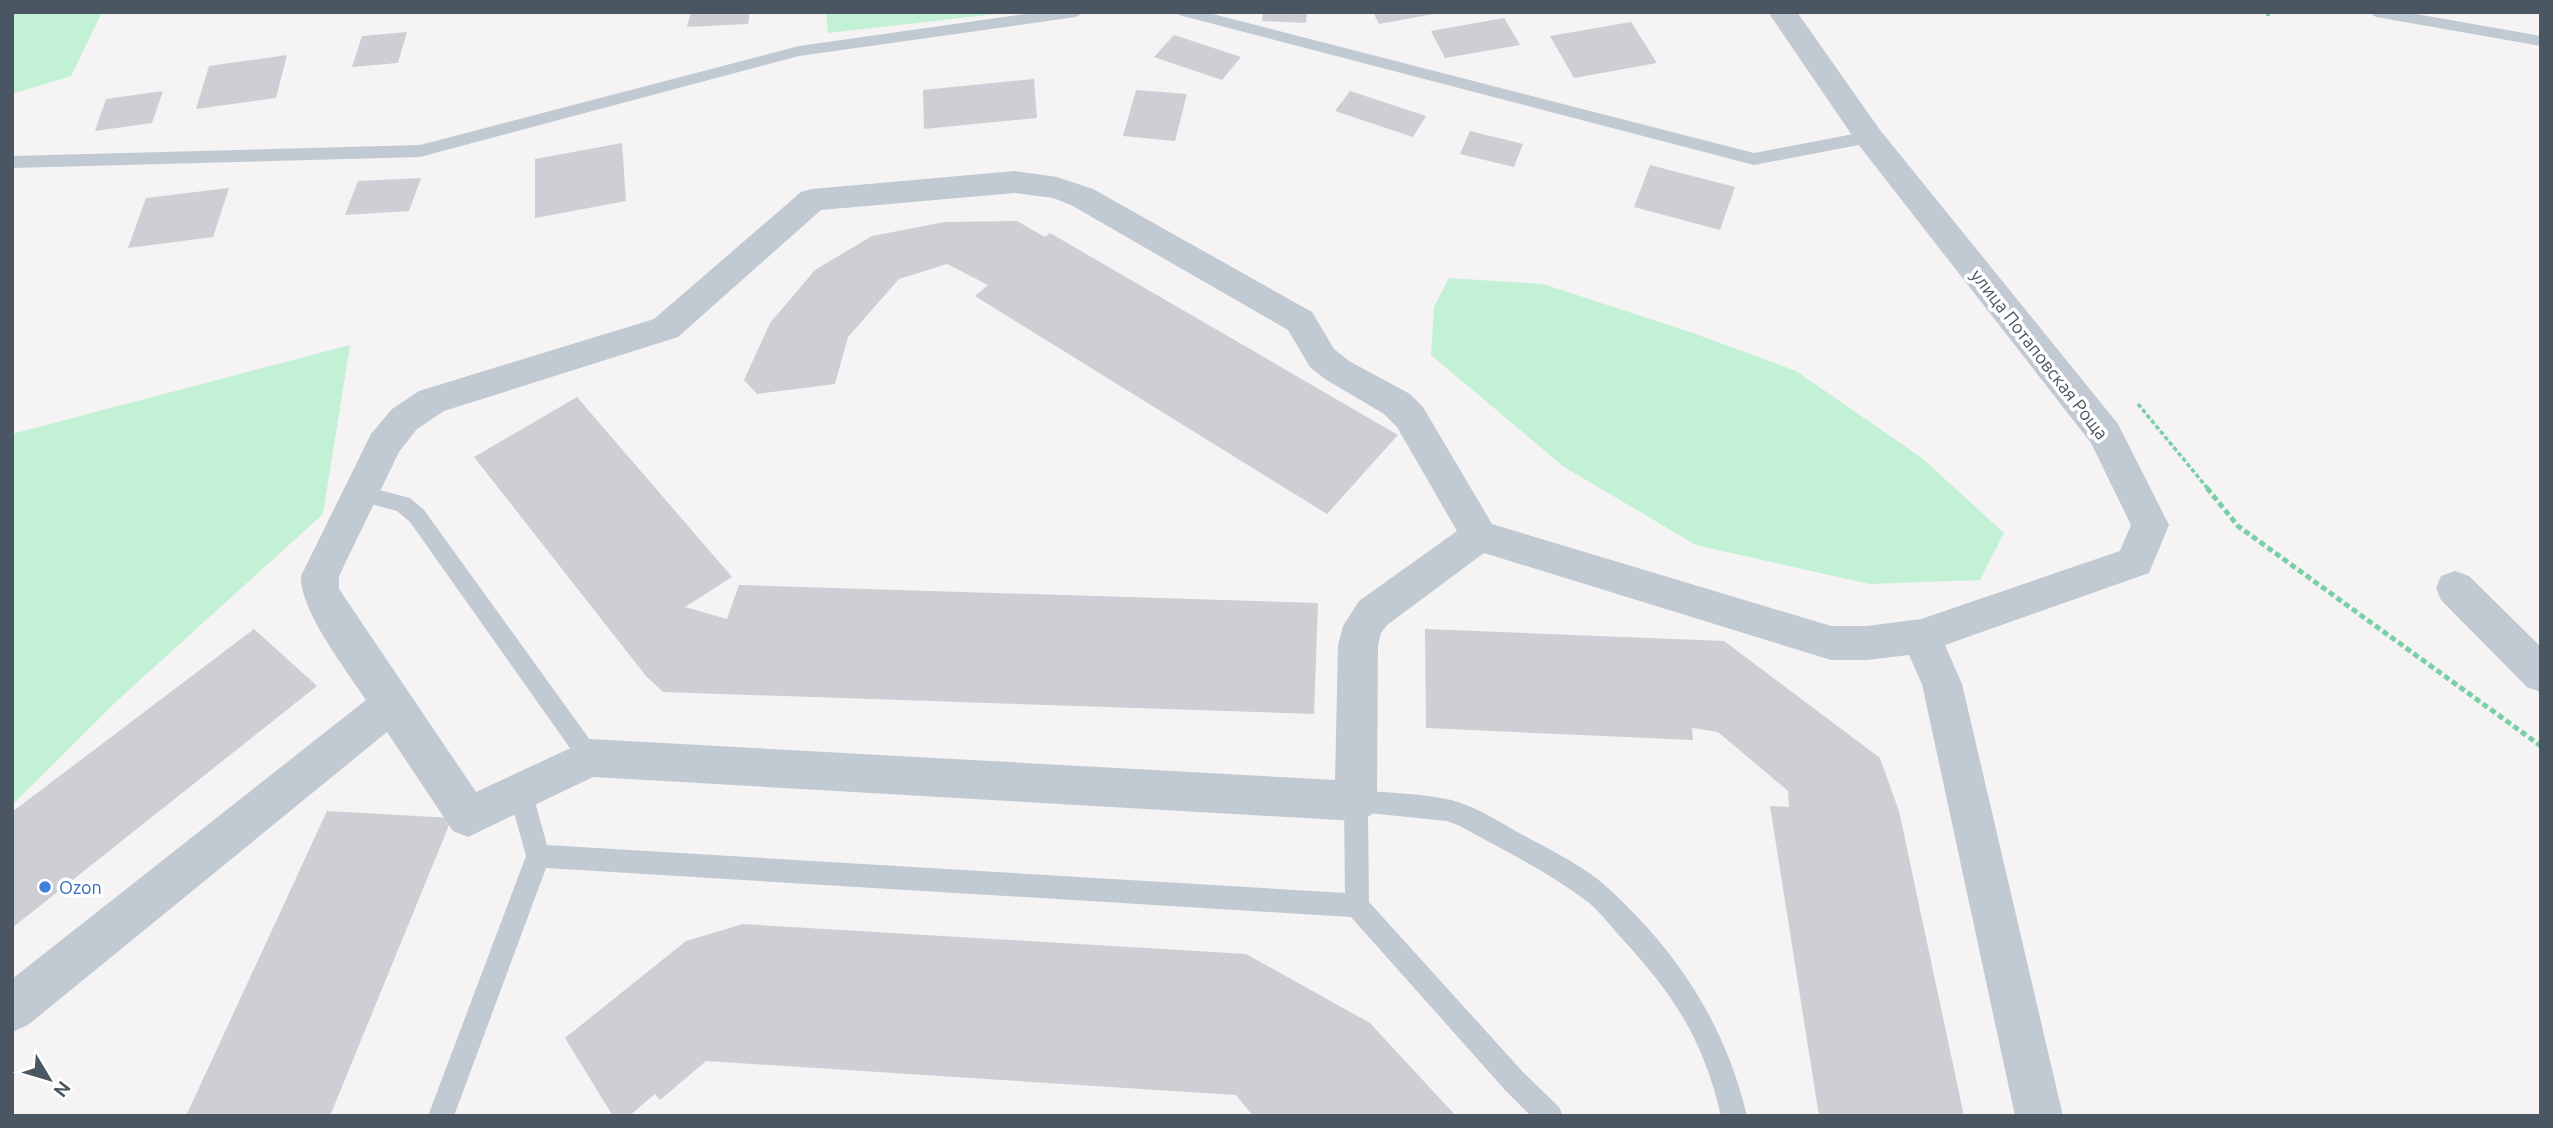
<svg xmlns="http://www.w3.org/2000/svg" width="2553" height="1128" viewBox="0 0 2553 1128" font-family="Ubuntu,sans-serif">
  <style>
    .green { fill: #c3f1d5 }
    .building { fill: #cdcfd5 }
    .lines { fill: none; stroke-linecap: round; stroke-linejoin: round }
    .path-far1 { stroke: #7ad0a6; stroke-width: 3.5; stroke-dasharray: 4.5 2.5; stroke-linecap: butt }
    .path { stroke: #7ad0a6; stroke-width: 5; stroke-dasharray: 6 3.5; stroke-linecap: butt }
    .lane { fill: #c1cad2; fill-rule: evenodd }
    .street { fill: #c1cad2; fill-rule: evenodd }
    .shop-dot { fill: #3f7fe0; stroke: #fff; stroke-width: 2.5 }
    .labels { text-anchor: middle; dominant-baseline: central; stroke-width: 7; stroke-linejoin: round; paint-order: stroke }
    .street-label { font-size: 18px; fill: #4a5661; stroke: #fff }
    .shop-label { font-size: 18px; fill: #366cbe; stroke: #fff; text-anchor: start }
  </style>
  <rect width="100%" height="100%" fill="#f5f3f3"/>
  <path class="green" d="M12,12h90l-31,64 -59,18z
    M826,12h188l-186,21z
    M1449,278l94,6 147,48 106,39 126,87 82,75 -24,47 -111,4 -173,-39 -132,-78 -133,-112 3,-48z
    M350,345l-27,169 -203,184 -108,107v-371z"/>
  <path class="building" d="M691,12h59l-2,12 -61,3z
    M1263,12h44l-1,11 -44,-2z
    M1373,12h61v2l-55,10z
    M1504,18l16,27 -75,13 -14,-27z
    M1631,22l26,41 -83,15 -24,-42z
    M407,32l-9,31 -46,4 10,-31z
    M1174,35l67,22 -19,23 -68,-23z
    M287,55l-11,43 -80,11 13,-43z
    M1034,79l3,39 -113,11 -1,-39z
    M1136,90l51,4 -12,47 -52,-5z
    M163,91l-11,32 -57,8 11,-32z
    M1350,91l76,25 -13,21 -78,-26z
    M1470,131l53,13 -9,23 -54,-13z
    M622,143l4,58 -91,17v-59z
    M1650,165l85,22 -15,43 -86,-23z
    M421,178l-12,33 -64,4 13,-34z
    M229,188l-16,49 -85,11 18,-50z
    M1017,221l28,16 5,-4 348,202 -71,79 -352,-218 13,-11 -41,-21 -48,15 -51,58 -13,47 -78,10 -13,-14 26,-57 45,-53 57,-34 73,-14z
    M577,397l155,180 -47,30 42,12 12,-34 579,18 -4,111 -651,-22 -17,-16 -172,-219z
    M254,629l63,57 -305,242v-116z
    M1425,629l299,12 156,117 19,53 65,305h-145l-49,-310 19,1 -1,-16 -70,-59 -26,-4 1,12 -267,-12z
    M327,811l125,7 -122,298h-144z
    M743,924l503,30 124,69 86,93h-203l-17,-21 -530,-34 -46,39 -5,-6 -26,22h-16l-48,-78 121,-97z"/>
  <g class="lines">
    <path class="path-far1" d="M2268,12v4
      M2138,404l71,86"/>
    <path class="path" d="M2207,488l31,38 303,220"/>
    <path class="lane" d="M1039,12h45l-8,5 -277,39 -379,101 -408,11v-12l408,-11 379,-99z
      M1177,12h28l549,141 115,-22 8,6 -8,6 -115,22 -575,-150z
      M2368,12h37l136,24v10l-165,-29z
      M360,485l50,13 14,12 174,241 3,7 -3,7 -8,3 -8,-3 -172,-243 -13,-11 -44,-12 -3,-6 3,-6z
      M520,780l8,3 4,8 15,54 798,48 -1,-92 4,-8 8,-3c30,3 61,3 90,9 27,5 53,23 77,36 29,16 61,31 85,53 70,64 117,136 139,228h-26c-17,-74 -46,-120 -97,-175 -11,-12 -23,-28 -36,-39 -39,-30 -85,-52 -128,-76l-13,-5 -79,-8 1,89 154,170 36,35 4,9h-32l-26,-26 -154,-173 -805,-49 -92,248h-26l98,-260 -18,-65 4,-8z"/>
    <path class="street" d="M1768,12h29l83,118 238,294 51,101 -20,48 -204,72 17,39 101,432h-48l-93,-432 -13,-29 -42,5h-36l-347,-107 -97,72 -6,8 -3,12 -1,156 -6,14 -15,6 -763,-44 -125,60 -15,-6 -66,-99 -359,293 -16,7v-53l354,-279c-20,-31 -66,-89 -65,-124l70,-142 21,-25 27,-18 235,-72 147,-127 11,-3 203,-18 42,6 36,12 219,123 22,37 15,12 61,33 13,13 69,117 339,102h36l54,-7 199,-68 11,-26 -40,-82 -233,-299zM1015,193l38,5 18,7 217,125 22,37 15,12 59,35 13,13 60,104 -98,70 -16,25 -5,19 -3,135 -745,-41 -114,53 -137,-203v-13l60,-124 18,-23 27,-18 234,-74 143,-127z
      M2455,571l14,5 72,71v45l-14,-5 -86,-87 -5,-12 5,-12z"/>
  </g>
  <circle class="shop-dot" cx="45" cy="887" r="7"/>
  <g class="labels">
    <g class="street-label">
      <text transform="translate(2040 354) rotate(52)">улица Потаповская Роща</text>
    </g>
    <g class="shop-label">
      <text x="59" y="887">Ozon</text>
    </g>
  </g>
  <rect width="2553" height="1128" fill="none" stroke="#4a5661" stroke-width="28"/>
  <g transform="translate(49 1079) rotate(128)" stroke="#ffffff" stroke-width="5" paint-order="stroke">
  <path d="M0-5L12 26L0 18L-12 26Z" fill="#4a5661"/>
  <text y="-10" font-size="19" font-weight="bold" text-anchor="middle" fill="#4a5661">N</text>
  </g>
</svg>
